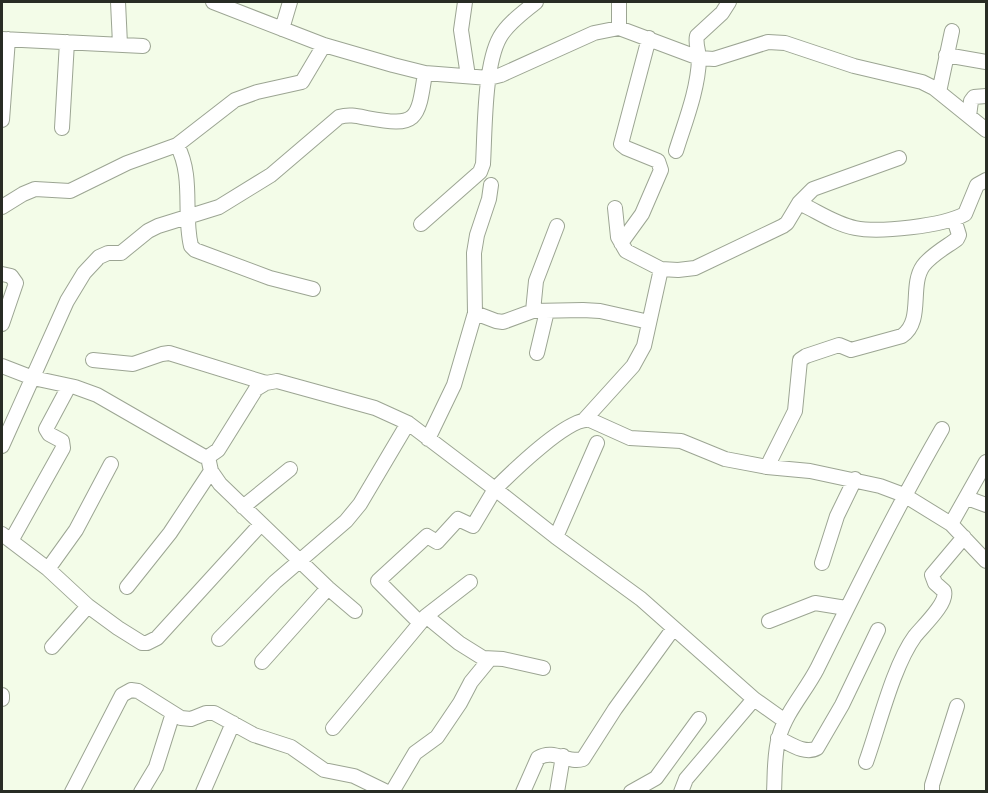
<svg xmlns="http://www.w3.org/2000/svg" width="988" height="793" viewBox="0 0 988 793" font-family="Arial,sans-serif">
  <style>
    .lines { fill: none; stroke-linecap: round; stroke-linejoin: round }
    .minor-casing { stroke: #9ca593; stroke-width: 16 }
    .minor { stroke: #fff; stroke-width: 14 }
  </style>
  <rect width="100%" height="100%" fill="#f3fce8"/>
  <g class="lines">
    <defs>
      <path id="minor" d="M118,2l2,42
        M213,2l111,43 69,20 32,8 64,5 12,-3 93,-42 25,-5 80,30 15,1 54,-17 17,1 69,23 68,16 12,6 52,42
        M465,2l-4,28 7,46
        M619,2v26
        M282,29l8,-27
        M2,39l141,7
        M946,55l40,7
        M939,92l13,-61
        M969,116l2,-15 3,-4 12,-1
        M2,120l6,-81
        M62,128l5,-86
        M177,145c17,32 6,68 14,101l4,4 75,28 43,11
        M676,151c9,-29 22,-61 23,-92 0,-8 -4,-15 -2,-23l25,-23 7,-11
        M799,203c18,8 36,21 56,25 24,5 88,-2 110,-14l12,-29 9,-5
        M2,207l21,-13 12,-5 35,2 57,-28 50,-18 58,-45 22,-8 45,-10 22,-37
        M615,208l3,29 8,14 35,18 17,1 17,-2 88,-42 4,-3 12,-20 14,-14 86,-31
        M421,224l59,-52 3,-8c2,-33 1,-99 17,-127 8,-14 24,-25 36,-35
        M621,243l21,-29 19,-44 -3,-9 -32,-13 -5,-4 28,-106
        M2,274l9,2 5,7 -14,41
        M533,311l3,-30 21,-55
        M475,313l21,8 7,1 30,-11 50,-1 17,1 49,11
        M537,353l10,-42
        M93,360l40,4 29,-10 7,-1 97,30
        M2,366l31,12 42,9 22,8 106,61 5,1 10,-7 38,-61 10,-6 11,-2 98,27 33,15 87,66c17,-17 73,-72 95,-69l40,18 51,3 44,18 42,8 43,4 70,15 24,9 47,29 35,37
        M585,419l48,-53 11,-20 17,-77
        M428,439l26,-54 21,-72 -1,-60 3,-18 12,-36 2,-14
        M2,446l65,-145 17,-28 15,-16 9,-4h13l27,-22 10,-5 61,-19 52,-32 68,-58c10,-3 18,-1 28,1 50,9 51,3 58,-45
        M208,457l3,14 9,13 108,104 27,23
        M767,467l28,-56 5,-51 6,-4 33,-11 12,5 51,-14c22,-15 7,-50 21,-70 8,-11 23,-19 34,-27l2,-4 -5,-16
        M967,498l19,7
        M243,507l47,-38
        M951,524l35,-62
        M2,534l46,35 40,37 30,22 24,15h5l10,-5 104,-114
        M556,537l41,-94
        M11,541l52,-93 -1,-7 -13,-7 -3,-5 23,-43
        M822,563l15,-47 18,-37
        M48,569l28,-39 35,-66
        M127,587l43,-54 41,-62
        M426,616l33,27 24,15 20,1 40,9
        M769,621l46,-18 31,5
        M420,623l-42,-42 49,-45 10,6 21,-23 15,7 22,-37 61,48 85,62 113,100 31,22
        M219,639l56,-57 71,-61 14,-17 48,-81
        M52,647l36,-41
        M262,662l66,-74
        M2,699v-4
        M333,728l93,-112 44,-34
        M778,738c11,5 27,17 39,10l25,-43 36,-75
        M866,762c13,-36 27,-96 49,-126 8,-10 33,-33 29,-45l-9,-8 -3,-8 32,-38
        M72,792l50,-97 9,-5 7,1 43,27 10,1 15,-6h8l40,22 37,12 33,23 30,6 33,16
        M141,792l15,-25 17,-54
        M203,792l30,-69
        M392,792l23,-39 22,-16 23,-34 11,-21 18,-22
        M523,792l15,-34c16,-10 30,6 45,1l32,-50 58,-80
        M557,792l6,-36
        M631,792l25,-14 43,-59
        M681,792l5,-13 68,-80
        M774,792c1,-18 0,-38 5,-55 7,-25 26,-45 38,-68 40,-81 80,-162 125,-240
        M932,792v-7l25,-79"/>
    </defs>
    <use href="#minor" class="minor-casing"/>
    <use href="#minor" class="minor"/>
  </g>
  <rect width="988" height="793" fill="none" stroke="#282c24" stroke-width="6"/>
</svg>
